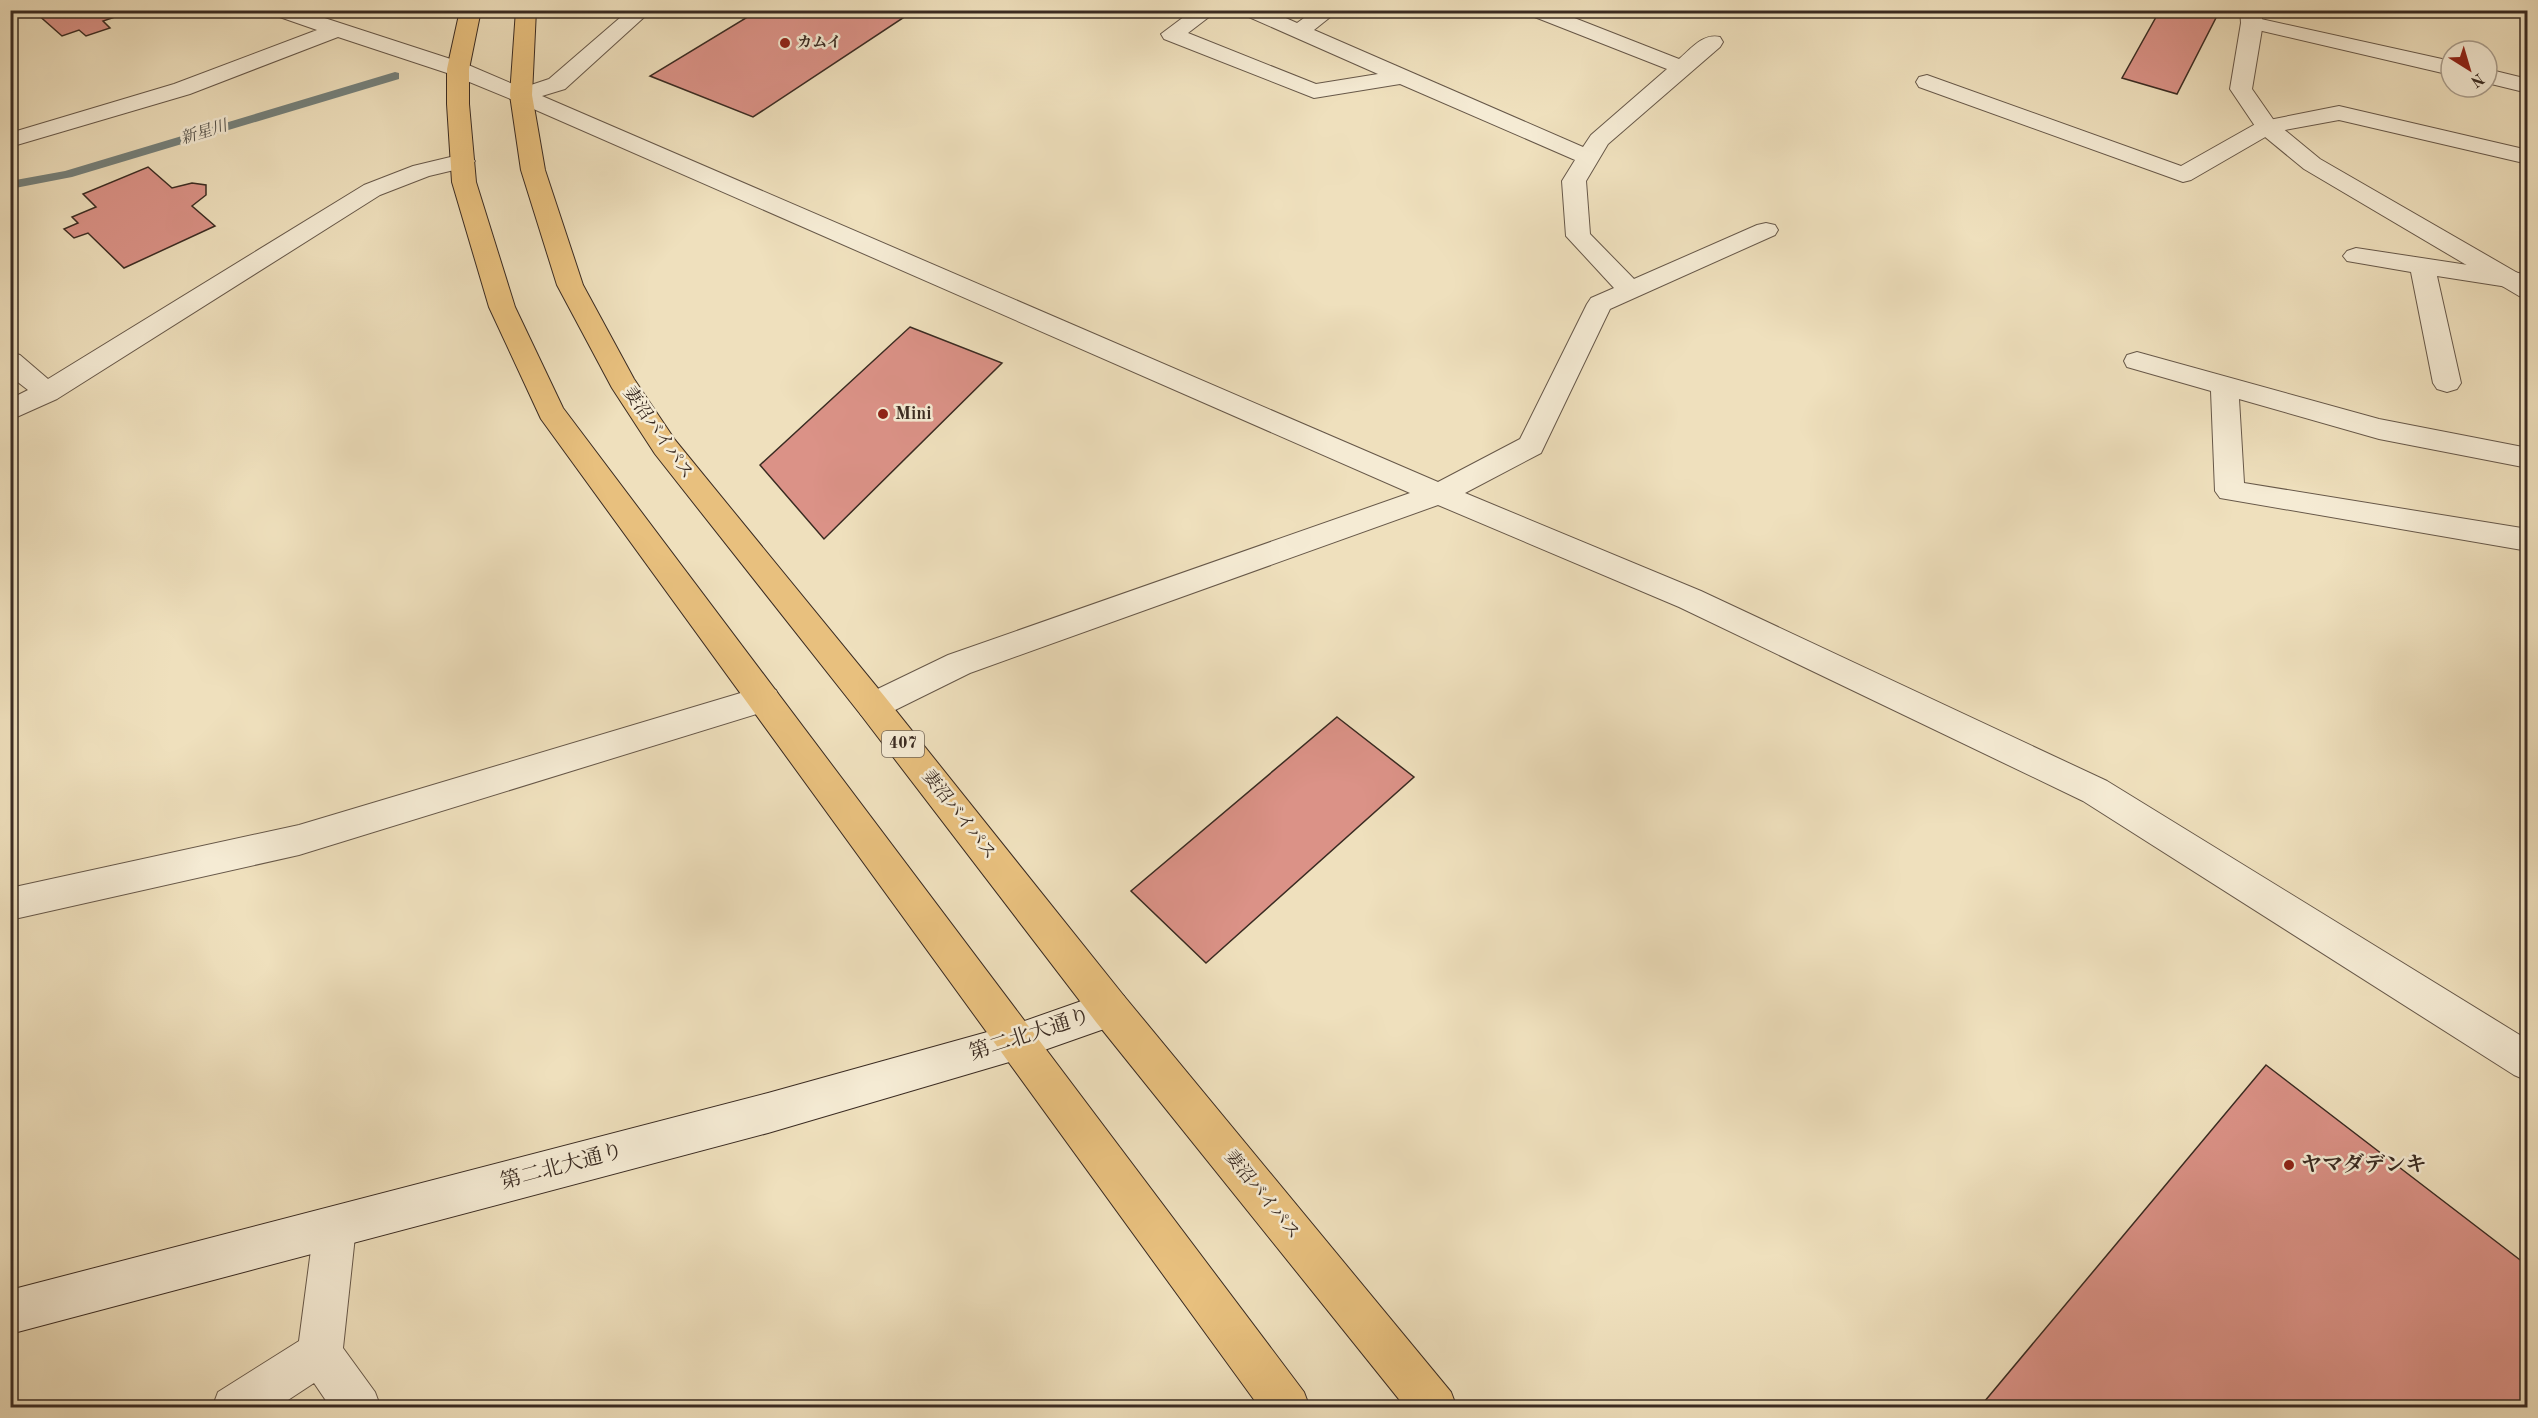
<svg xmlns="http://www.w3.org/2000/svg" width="2538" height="1418" viewBox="0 0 2538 1418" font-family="'Old Standard TT','Noto Serif JP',serif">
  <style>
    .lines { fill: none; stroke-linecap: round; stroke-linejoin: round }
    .stream { fill: #75817c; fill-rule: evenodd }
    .building { fill: #db9287; stroke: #3a2b22; stroke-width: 1.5 }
    .lane-casing { stroke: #675849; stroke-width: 2 }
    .street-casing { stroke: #675849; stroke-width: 2 }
    .secondary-casing { stroke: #3a2b22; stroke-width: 2 }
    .highway-casing { stroke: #3a2b22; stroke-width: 2 }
    .lane { fill: #f5ebd4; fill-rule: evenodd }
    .street { fill: #f5ebd4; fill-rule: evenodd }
    .secondary { fill: #f5ebd4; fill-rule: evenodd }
    .highway { fill: #e8c07e; fill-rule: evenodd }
    .poi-dot { fill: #8f2418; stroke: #f5ebd4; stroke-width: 2 }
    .labels { text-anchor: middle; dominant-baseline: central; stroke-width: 5; stroke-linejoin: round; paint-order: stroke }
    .far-poi-label { font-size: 15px; font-weight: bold; fill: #3a2b22; stroke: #f5ebd4; text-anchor: start }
    .far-water-label { font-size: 16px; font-style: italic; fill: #524f48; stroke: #f5ebd4 }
    .shield { fill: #f5ebd4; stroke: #726557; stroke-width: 1.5 }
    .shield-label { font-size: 16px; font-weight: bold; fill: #3a2b22 }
    .poi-label { font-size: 18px; font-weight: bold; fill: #3a2b22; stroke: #f5ebd4; text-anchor: start }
    .street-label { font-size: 18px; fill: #3a2b22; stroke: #f5ebd4 }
    .near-street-label { font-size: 21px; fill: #3a2b22; stroke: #f5ebd4 }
    .near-poi-label { font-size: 21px; font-weight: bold; fill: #3a2b22; stroke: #f5ebd4; text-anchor: start }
  </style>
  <rect width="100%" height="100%" fill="#efe0bd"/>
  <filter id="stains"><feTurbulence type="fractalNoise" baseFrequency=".00333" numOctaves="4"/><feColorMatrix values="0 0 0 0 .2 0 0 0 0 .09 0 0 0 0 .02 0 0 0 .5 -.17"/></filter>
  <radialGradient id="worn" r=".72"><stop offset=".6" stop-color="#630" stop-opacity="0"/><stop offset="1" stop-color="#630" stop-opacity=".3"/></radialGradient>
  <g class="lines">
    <path class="stream" d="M395,72l4,1v6l-327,98 -62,12v-8l55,-10z"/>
  </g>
  <path class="building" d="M45,10h79l3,3 -24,8 7,7 -24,8 -7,-6 -17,6 -26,-23z
    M759,10h156l-162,107 -103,-41z
    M2160,10h60l-43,84 -55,-16z
    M148,167l24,21 20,-5 14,2v10l-14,11 23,20 -91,42 -36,-35 -14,5 -10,-9 14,-6 -6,-6 24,-10 -13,-13z
    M910,327l92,36 -178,176 -64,-74z
    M1337,717l77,60 -208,186 -75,-72z
    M2266,1065l262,201v142h-549z"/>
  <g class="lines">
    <defs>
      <path id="lane" d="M2252,17l199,44v14l-206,-48 -4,-4 4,-4z
        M2487,69l41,10v14l-41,-10z
        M1927,75l254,91 78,-44 80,-16 189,44v14l-189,-44 -65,12 -83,48 -8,2 -264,-95 -3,-5 3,-5z
        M2356,248l158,24 9,2 4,6 -4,6 -9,2 -77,-12 24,107 -4,6 -10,3 -10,-3 -4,-6 -22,-111 -64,-11 -4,-5 4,-5z
        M2137,352l242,67 149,29v20l-149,-29 -140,-40 5,84 284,46v22l-308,-53 -5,-7 -4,-100 -84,-24 -3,-6 3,-6z"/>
      <path id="street" d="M268,10h32l166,54 56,24 27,-9 80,-69h23l-87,79 -23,7 896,386 82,-43 67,-135 4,-6 23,-10 -48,-52 -4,-55 13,-21 -175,-76 -86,14 -150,-59 -3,-5 32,-24h25l-30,23 128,51 62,-10 -136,-60 -3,-4h29l29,13 18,-13h24l-25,20 269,117 8,-12 76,-66 -140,-55 -3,-4h30l125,49c12,-10 24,-26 41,-22l3,5 -3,5 -112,97 -22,37 4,53 44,45 123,-54 9,-2 9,2 3,5 -3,5 -165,74 -69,144 -76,40 236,98 406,190 421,259v41l-14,-6 -431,-274 -404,-194 -241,-102 -468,168 -85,42 -12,4 -12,-4 -4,-9 4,-9 87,-42 462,-162 -897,-393 -63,-26 -112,-37 -148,57 -180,53v-14l164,-49 143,-54 -46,-16z
        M2240,10h20l3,13 -11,66 23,33 45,37 208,120v19l-9,-2 -215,-127 -45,-37 -29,-43 11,-66z
        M463,154l8,2 4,5 -4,5 -42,10 -49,19 -323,204 -47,21v-21l18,-9 -18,-14v-24l10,3 28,24 316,-194 49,-19z
        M764,686l12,4 4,9 -4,9 -477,147 -289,65v-32l289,-63z
        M335,1206l15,6 6,15 -13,121 32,44 6,16h-50l-17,-25 -38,25h-64l6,-16 81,-51 15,-114 6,-15z"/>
      <path id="secondary" d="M1110,991l14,5 5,13 -5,13 -108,38 -248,73 -758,201v-44l758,-197 248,-69z"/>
      <path id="highway" d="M460,10h21l-12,59v35l7,78 39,125 48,101 741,984 6,16h-50l-719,-989 -52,-112 -37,-125 -5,-78v-35z
        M516,10h20l-4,85 13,75 38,115 51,94 41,61 210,257 239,299 327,396 6,16h-51l-310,-386 -235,-307 -206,-261 -43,-66 -55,-103 -36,-115 -11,-75z"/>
    </defs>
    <use href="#lane" class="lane-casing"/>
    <use href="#street" class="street-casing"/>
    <use href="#secondary" class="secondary-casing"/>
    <use href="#highway" class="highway-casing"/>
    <use href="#lane" class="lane"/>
    <use href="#street" class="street"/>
    <use href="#secondary" class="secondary"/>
    <use href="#highway" class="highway"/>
  </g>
  <g class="poi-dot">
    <circle cx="785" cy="43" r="6"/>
    <circle cx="883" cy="414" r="6"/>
    <circle cx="2289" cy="1165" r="6"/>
  </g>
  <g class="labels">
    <g class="far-poi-label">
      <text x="797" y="43">カムイ</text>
    </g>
    <g class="far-water-label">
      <text transform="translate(204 133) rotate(-17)">新星川</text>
    </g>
    <rect class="shield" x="882" y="731" width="42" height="26" rx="4.5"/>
    <g class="shield-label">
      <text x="903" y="744">407</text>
    </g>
    <g class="poi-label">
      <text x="895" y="414">Mini</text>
    </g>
    <g class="street-label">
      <text transform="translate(658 433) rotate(55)">妻沼バイパス</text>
      <text transform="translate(959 815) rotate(52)">妻沼バイパス</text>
      <text transform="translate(1262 1195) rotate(51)">妻沼バイパス</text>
    </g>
    <g class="near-street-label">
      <text transform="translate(1030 1035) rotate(-18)">第二北大通り</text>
      <text transform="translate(562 1167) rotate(-15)">第二北大通り</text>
    </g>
    <g class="near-poi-label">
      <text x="2301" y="1165">ヤマダデンキ</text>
    </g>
  </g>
  <rect width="2538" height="1418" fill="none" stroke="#efe0bd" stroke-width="36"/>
  <rect x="12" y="12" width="2514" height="1394" fill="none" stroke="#3a2b22" stroke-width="3"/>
  <rect x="18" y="18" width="2502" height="1382" fill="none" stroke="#3a2b22" stroke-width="1.5"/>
  <g transform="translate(2469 69) rotate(143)"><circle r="28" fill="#f5ebd4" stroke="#aa9e8d" stroke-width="1.5"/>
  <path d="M0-4.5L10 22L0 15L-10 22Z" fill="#8f2418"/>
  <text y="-9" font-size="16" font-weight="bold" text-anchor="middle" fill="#3a2b22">N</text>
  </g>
  <rect width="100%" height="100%" filter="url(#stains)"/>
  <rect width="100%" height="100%" fill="url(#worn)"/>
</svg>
